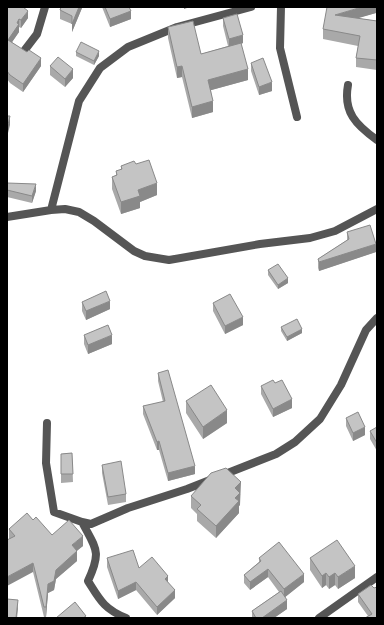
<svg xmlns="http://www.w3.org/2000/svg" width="384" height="625" viewBox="0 0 384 625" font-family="Helvetica,sans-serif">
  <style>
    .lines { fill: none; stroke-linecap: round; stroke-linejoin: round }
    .minor { stroke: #555; stroke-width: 8 }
    .wall { fill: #a9a9a9 }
    .shaded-wall { fill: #898989 }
    .building { fill: #c4c4c4; stroke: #898989 }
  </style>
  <rect width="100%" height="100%" fill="#fff"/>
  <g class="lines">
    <path class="minor" d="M281,7l-1,41 17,69
      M24,51l13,-17 8,-27
      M348,85c-5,27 8,40 29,55
      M51,210l28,-109 21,-33 28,-21 49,-20 74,-20
      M7,217l44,-7 14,-1 14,3 15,9 40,30 11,5 24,4 91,-16 50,-6 25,-7 42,-22
      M47,423l-1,40 8,49 28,10c14,27 20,29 6,59 12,19 16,28 38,37
      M82,522l9,2 37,-16 59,-19 89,-35 19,-12 25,-23 21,-34 25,-55 11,-12
      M319,618l58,-41"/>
  </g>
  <path class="wall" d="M7,7l21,11 -7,10 -2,-1v5l-7,10 29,24 -18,26 -13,-9 -3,-4z
    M61,7h24l-3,1 -10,24v-8l-12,-5v-9z
    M102,7h27l2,12 -21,8z
    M376,7v6l-19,5 20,3v49l-21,-3v-9l2,-12 -35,-7v-10z
    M223,18l20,25 -2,1 7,36 -37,10 2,22 -21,6 -10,-41 -5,1 -9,-40v-11l33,27 27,-8 -5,-20z
    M76,52l23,4 -5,9 -18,-9z
    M251,63l21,28 -13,4 -8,-24z
    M50,66l23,12 -8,9 -15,-12z
    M136,164l21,31 -17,7v6l-19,6 -9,-25v-12l4,-2v-4l5,-1v-4z
    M7,183l29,8 -4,12 -25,-6z
    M347,232l29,20 -57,19 -1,-3v-9l29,-19z
    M268,270l20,13 -10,6 -10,-14z
    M82,302l28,7 -24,11 -4,-9z
    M213,303l30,22 -18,9 -12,-23z
    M281,327l21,6 -15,8 -6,-10z
    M84,335l28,9 -24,10 -4,-10z
    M158,373l37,101 -27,7 -9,-31h-2l-14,-36v-8l20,-4 -5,-21z
    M275,383l17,25 -19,9 -12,-23v-8z
    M186,401l41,22 -24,16 -17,-26z
    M346,418l19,17 -12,6 -7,-15z
    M377,427v24l-7,-12v-8z
    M72,453l1,29 -12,1v-29z
    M102,465l24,29v8l-18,3 -6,-32z
    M240,494v11l-1,1v7l-23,25 -19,-17v-7l-6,-6v-12l50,-2z
    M33,520l19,15 31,11 -6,4v11l-21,18 -2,11 -6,3 -2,24h-2l-11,-45 -24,-33v-10z
    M107,558l32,10 29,14 7,16 -18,17 -21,-25 -18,9 -11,-32z
    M259,558l45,24 -19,15 2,12 -13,9h-22v-7l27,-19 -11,-15 -18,13 -6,-7v-8l15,-13z
    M310,558l45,20 -17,11 -3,-4 -6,4 -3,-4 -4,3 -12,-18z
    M374,588l3,30 -9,-2 -10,-14v-8z"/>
  <path class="shaded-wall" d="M79,7h6l-3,1 -10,24v-8z
    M184,7h6l-6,2z
    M362,7h14v6l-41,12v-10z
    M28,11v7l-7,10v-8z
    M131,11v8l-21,8v-8z
    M19,19v13l-11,16v-8z
    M243,35v8l-14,4v-8z
    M99,51v5l-5,9v-4z
    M41,58v8l-18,26v-8z
    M182,66v11l-5,1v-11z
    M73,69v9l-8,9v-8z
    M248,69v11l-40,11v-11z
    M272,82v9l-13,4v-8z
    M213,101v11l-21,6v-11z
    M10,116v9l-3,12v-8z
    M157,183v12l-17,7v6l-19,6v-12l17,-12z
    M36,184v7l-4,12v-7z
    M376,244v8l-57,19v-9z
    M288,278v5l-10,6v-4z
    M110,301v8l-24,11v-9z
    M243,317v8l-18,9v-8z
    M302,329v4l-15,8v-4z
    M112,335v9l-24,10v-9z
    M292,399v9l-19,9v-8z
    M227,410v13l-24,16v-12z
    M365,427v8l-12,6v-8z
    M159,441v9h-2v-8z
    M195,466v8l-27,7v-8z
    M241,482l-1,23 -1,1v7l-23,25v-12l19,-38z
    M83,536v10l-11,9v-10z
    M77,551v10l-21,18 -2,11 -6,3 -2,24v-10l2,-23 8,-14z
    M33,563v9l-26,14v-9z
    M355,566v12l-17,11v-12z
    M268,569v8l-18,13v-8z
    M326,573v12l-4,3v-12z
    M335,573v12l-6,4v-12z
    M304,574v8l-20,16v-9z
    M168,576v8l-3,-5z
    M136,582v8l-18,9v-8z
    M175,590v8l-18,17v-8z
    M18,600v8l-1,10h-1z
    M287,600v9l-13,9h-12z"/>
  <path class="building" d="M7,7h16l5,4 -7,9 -2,-1 -2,4 2,1 -11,16 19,12 2,-2 12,8 -18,26 -13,-9 -3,-4z
    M61,7h18l-7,17v-8l-12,-6z
    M105,7h24l2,4 -21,8z
    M327,7h35l-27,8 42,6v39l-21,-2 4,-22 -37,-7z
    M237,14l6,21 -14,4 -6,-21z
    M193,21l8,33 40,-11 7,26 -40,11 5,21 -21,6 -10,-41 -5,1 -9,-40z
    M81,42l18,9 -5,10 -18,-9z
    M58,57l15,12 -8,10 -15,-13z
    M263,58l9,24 -13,5 -8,-24z
    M7,116h3l-3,13z
    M149,160l8,23 -19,7 2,6 -19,6 -9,-25 5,-2 -1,-4 6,-2 -1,-3 13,-5 2,3z
    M7,183l29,1 -4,12 -25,-6z
    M370,225l6,19 -57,18 -1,-3 31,-20 -2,-7z
    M278,264l10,14 -10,7 -10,-15z
    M106,291l4,10 -24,10 -4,-9z
    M230,294l13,23 -18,9 -12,-23z
    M297,319l5,10 -15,8 -6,-10z
    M108,325l4,10 -24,10 -4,-10z
    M168,370l27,96 -27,7 -9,-32 -2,1 -14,-36 22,-5 -7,-28z
    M273,380l2,3 7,-3 10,19 -19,10 -12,-23z
    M211,385l16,25 -24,17 -17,-26z
    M358,412l7,15 -12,6 -7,-15z
    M377,427v16l-7,-12z
    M72,453l1,21h-12v-20z
    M121,461l5,33 -18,3 -6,-32z
    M226,468l15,14 -6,6 5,5 -5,5 4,3 -23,25 -19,-17 4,-4 -10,-9 20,-23z
    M27,513l6,7 3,-3 16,18 17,-15 14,16 -11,9 5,6 -21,19 -2,11 -6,3 -2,23h-2l-11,-44 -26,14v-37l8,-4 -6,-7z
    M337,540l18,26 -17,11 -3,-4 -6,4 -3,-4 -4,3 -12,-18z
    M279,542l25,32 -20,15 -16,-20 -18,13 -6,-7 17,-14 -2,-3z
    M133,550l6,18 13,-11 16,19 -3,3 10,11 -18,17 -21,-25 -18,9 -11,-33z
    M371,585l3,3 3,-1v31h-12l7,-4 -14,-20z
    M281,591l6,9 -25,18h-6l-4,-7z
    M7,599l11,1 -2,18h-9z
    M75,602l11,14 -3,2h-27z"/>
  <rect width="384" height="625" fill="none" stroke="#000000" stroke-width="16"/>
</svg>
